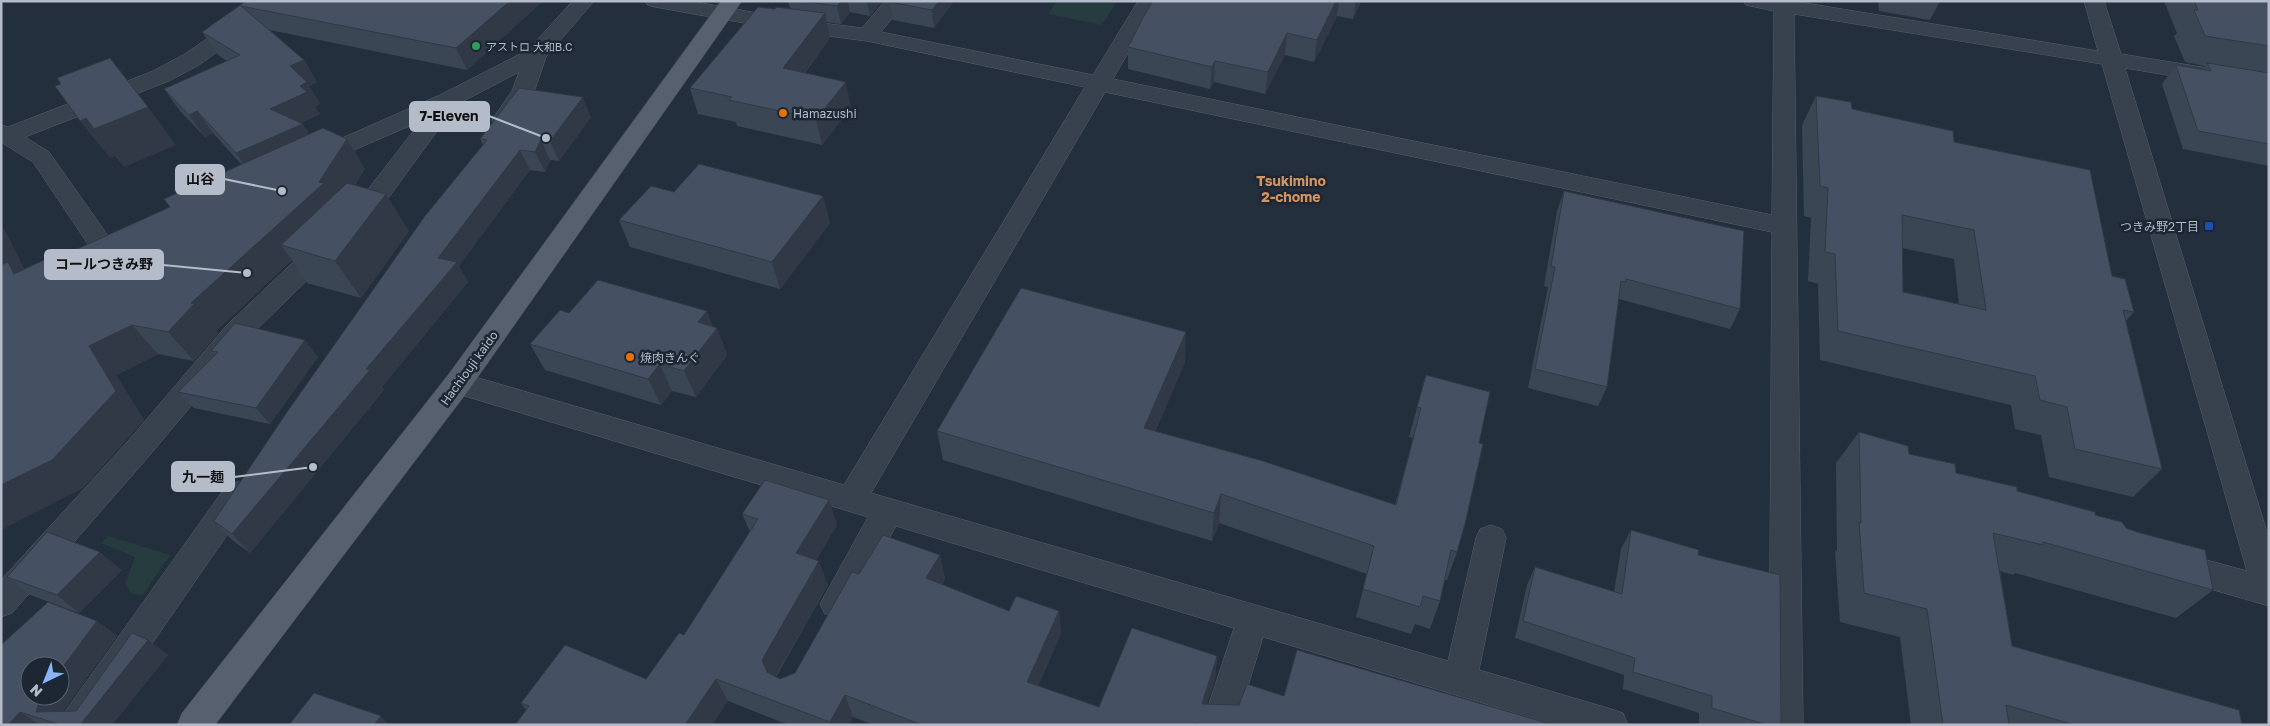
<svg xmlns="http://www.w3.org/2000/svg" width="2270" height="726" viewBox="0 0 2270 726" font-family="'Golos Text','Noto Sans JP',sans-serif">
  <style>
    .green { fill: #263c3f }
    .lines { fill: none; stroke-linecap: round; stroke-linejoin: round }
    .minor-casing { stroke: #565f6c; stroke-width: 1 }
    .major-casing { stroke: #414a57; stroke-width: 1 }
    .minor { fill: #38414e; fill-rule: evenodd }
    .major { fill: #56606e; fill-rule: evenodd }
    .wall { fill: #3b4654; fill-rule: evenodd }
    .shaded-wall { fill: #303945 }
    .building { fill: #455162; stroke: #303945; fill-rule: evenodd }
    .leisure-dot { fill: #2e9e5b; stroke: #1d2633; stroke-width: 2 }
    .food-dot { fill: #e8710a; stroke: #1d2633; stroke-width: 2 }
    .transit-dot { fill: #1a4fb4; stroke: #1d2633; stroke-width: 2 }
    .labels { text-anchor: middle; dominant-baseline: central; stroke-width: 5; stroke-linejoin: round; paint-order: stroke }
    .far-poi-label { font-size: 11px; fill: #b4bcc9; stroke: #1d2633; text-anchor: start }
    .poi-label { font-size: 12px; fill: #b4bcc9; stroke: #1d2633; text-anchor: start }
    .street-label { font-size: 12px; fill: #b4bcc9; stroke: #1d2633 }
    .neighbourhood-label { font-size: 14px; font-weight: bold; fill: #d59563; stroke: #1d2633 }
    .leader { fill: none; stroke: #b4bcc9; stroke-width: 2 }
    .callout-dot { fill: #b4bcc9; stroke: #1d2633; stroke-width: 2 }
    .callout { fill: #b4bcc9; stroke: #b4bcc9; stroke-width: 2 }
    .callout-label { font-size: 14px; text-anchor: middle; font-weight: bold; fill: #111 }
  </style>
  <rect width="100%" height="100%" fill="#242f3e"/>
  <path class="green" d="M1057,1h60l-15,24 -54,-11z
    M108,536l62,19 -27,40 -11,-1 -7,-10 10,-27 -34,-14z"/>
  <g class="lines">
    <defs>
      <path id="minor" d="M263,1h24l-88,64 -30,16 -144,56 24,15 69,98 -4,6 -9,3 -9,-3 -63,-94 -32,-20v-17l7,2 145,-56 30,-16z
        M573,1h21l-48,56 -12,35 -23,33 -8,2 -8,-2 -3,-5 20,-29 7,-19 -63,33 -75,103 -134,131 -98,117 -137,157 -11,4v-37l128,-140 98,-115 136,-129 58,-75 -97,42 -8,3 -8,-3 -4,-5 4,-5 132,-58 88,-45z
        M645,1h46l98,18 73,9 23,-27h21l-25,31 212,43 45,-74h20l-45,78 659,136 2,-204 -28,-6 -3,-4h50l305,50 -14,-50h20l17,53 148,24v14l-144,-24 144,471v67l-107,-31 -5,-10 5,-10 11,-4 74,20 -145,-507 -308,-50 9,711h-34l3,-493 -667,-140 -234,401 577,168 28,-123 4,-9 11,-4 11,4 4,9 -27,132 132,39 12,4 5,12h-72l-293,-88 -27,88h-34l32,-97 -338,-102 -49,88 -11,4 -11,-4 -5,-10 48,-87 -420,-126 -4,-8 4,-8 10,-3 386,113 241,-398 -218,-46 -78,-10 -134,-24 -7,-2z
        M238,482l11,3 4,9 -4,9 -153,222h-37l5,-12 163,-228z"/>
      <path id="major" d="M721,1h21l-274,390 -253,334h-38l5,-12 266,-338z"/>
    </defs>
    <use href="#minor" class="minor-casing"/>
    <use href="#major" class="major-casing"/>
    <use href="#minor" class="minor"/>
    <use href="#major" class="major"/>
  </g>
  <path class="wall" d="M246,1h297l-76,69 -197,-40 34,30 13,22 -8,4 11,18 -5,3 5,7 -19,9 8,11 38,5 18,30 -10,16 54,46 -48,67 -54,-15 -15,-23 -76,71 2,2 -24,28 -36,-7 -42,21 28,45 -61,68 -79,-259 20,40 22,-6 124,-56 71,-43 -28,-31 -8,4 -25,-26 -16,-22 63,-28 -10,-7 -15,-22z
    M788,1h95l-13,15 -20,-4 -9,12 -14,-2 3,16 -25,35 46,34 -29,38 -85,-19 -1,-4 -38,-8 -8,-26 85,-79 15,-1z
    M891,1h63l-20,27 -41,-8 -3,-18z
    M1153,1h208l-8,18 -16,-3 -23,46 -29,-7 -20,39 -51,-12 -4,7 -82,-20v-22z
    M1878,1h62l-10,19 -51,-9z
    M2164,1h105v71l-1,1h1v93l-86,-17 -21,-65 14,-19 25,5 4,-4 -20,-4 -11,-26 3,-3z
    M1816,96l36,13 102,33 158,134 22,36 -8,9 36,148 -29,28 -84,-20 -8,-42 -26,-6 -4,-24 -191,-45 -2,-76 -10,-3 3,-63 -7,-2 -2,-91zM1902,248l52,11 5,45 -56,-12z
    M591,117l-32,44 -9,-1 -5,12 -15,-2 -71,96 9,16 -86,105 2,3 -134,163 -18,-13 -18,-19 269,-376 -3,-6z
    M1564,191l176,118 -10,20 -111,-30 -12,88 -9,19 -70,-18 20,-101 -4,-1 13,-75z
    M674,192l149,4 7,27 -50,66 -150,-42 -11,-27z
    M569,313l144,13 4,2 10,27 -31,42 -24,-6 -11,14 -116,-35 -15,-26z
    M211,351l107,6 -48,67 -76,-16 -16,-16 37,-37z
    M1185,362l-30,70 240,73 18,-67 -4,-1 17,-62 53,68 -22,109 -10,28h-2l-5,21 -10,28 -15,-5 -4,10 -55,-17 11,-43 -148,-51 -7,18 -269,-81 -6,-29z
    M1859,432l50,22 47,19 139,42 31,13 87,62 -37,28 -161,-45 -2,2 -13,-4 12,75 230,79h-331l-11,-88 -60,-15 -5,-70 2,-2 -1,-87z
    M829,500l8,25 -21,35 12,25 -52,92 4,2 15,-6 64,-99 81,-19 5,24 -3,6 67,26h50l2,23 -23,52 61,21 118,-51 -2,23 -8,25 32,1 45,-9 270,29h-680l-21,-8 -4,8h-60l-61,-24 -202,9 -5,-7 125,-24 38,-44 66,-103 -8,-18z
    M1631,530l67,25 83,170h-82v-12l-76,-24 1,-14 -109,-37 12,-53 8,-18 79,25 7,-43z
    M122,570l-43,43 -49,-18 -23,-18z
    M97,621l20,15 -54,75h13l72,-71 20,15 -56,70h-111z"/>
  <path class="shaded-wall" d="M510,1h33l-76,69 -11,-22z
    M841,1h7l2,11 -9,12 -4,-18z
    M867,1h16l-13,15z
    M939,1h15l-20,27 -2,-18z
    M1336,1h3l-2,15 -23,46 3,-22z
    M1356,1h5l-8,18z
    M825,13l5,25 -41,55 -6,-25z
    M1287,33l-2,22 -20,39 3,-22z
    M304,60l13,22 -8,4 11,18 -5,3 5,7 -36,17 -14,-22 30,-23 -10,-20z
    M1215,61l-1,21 -4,7 2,-22z
    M846,82l5,25 -29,38 -6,-26z
    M583,97l8,20 -32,44 -9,-20z
    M148,107l28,38 -52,22 -9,-11 -5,2 -30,-37 6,-3z
    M197,111l16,22 -8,4 -16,-22z
    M303,124l14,22 -66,29 -15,-22z
    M347,139l18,30 -25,39 -59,37 11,15 -76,71 2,2 -24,28 -26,-29 23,-29 128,-121z
    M541,140l9,20 -5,12 -10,-20z
    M520,150l10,20 -71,96 9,16 -86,105 2,3 -134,163 -18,-19 134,-165 72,-111z
    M386,194l23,37 -48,67 -26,-37z
    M823,196l7,27 -50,66 -8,-27z
    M1,226l3,3 22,43 -25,11z
    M707,311l8,21 2,-4 10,27 -31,42 -12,-26 14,-49z
    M132,325l26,29 -42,21 28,45 -61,68 -82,42v-45l88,-139z
    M1186,332l-1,30 -42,96 1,-30z
    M305,340l13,17 -48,67 -14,-16z
    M660,364l12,27 -11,14 -13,-26z
    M1221,494l-2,29 -7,18 2,-28z
    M829,500l8,25 -32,52 -9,-24z
    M100,552l22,18 -43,43 -22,-18z
    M940,555l5,24 -13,23 -6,-24z
    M819,561l9,24 -56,97 -5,-10 -5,-12z
    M1059,611l2,23 -31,70 -3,-22z
    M97,621l20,15 -55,76h-26l5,-16h19v-25z
    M148,640l20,15 -56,70h-32z
    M1217,656l-2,23 -14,46 1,-21z
    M716,679l12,22 -16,24h-27z
    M845,695l8,22 -4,8h-18l-1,-3z
    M20,712l20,13h-32z
    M381,716l9,9h-16z"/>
  <path class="building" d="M246,1h264l-54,47 -215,-42 63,54 -14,6 17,16 -7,4 7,6 -37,17 33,15 -67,29 -39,-42 -8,4 -25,-26 76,-34 -38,-23z
    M801,1h40l-4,5z
    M891,1h48l-7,9 -42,-8z
    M1153,1h183l-19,39 -30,-7 -19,39 -53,-11 -3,6 -84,-20 16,-31z
    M2194,1h75v45l-64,-10 -11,-26h4z
    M758,7l17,2 1,-2 49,6 -42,55 63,14 -30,37 -87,-19 3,-3 -42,-9z
    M110,58l38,49 -54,22 -8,-11 -6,3 -25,-35 6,-2 -4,-6z
    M2207,63l62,10v71l-71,-13 -22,-66 35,6z
    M519,88l64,9 -33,44 -9,-1 -6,12 -15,-2 -82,108 19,4 -91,107 4,1 -138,164 -18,-13 73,-109 138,-196 62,-76 -7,-1z
    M1816,96l35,6 1,7 101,22 1,11 136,28 22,106 13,3 9,33 -11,-2 39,159 -87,-20 -8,-42 -27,-7 -5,-24 -197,-45 -3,-77 -10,-2 3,-64 -8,-2zM1902,215l72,15 12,80 -83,-18z
    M323,128l24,11 -28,43 5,1 -133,120 3,1 -26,28 -36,-7 -43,21 27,45 -64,69 -51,25v-220l7,-3 6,12 30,-14 2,3 124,-56 -6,-8z
    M699,164l124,32 -51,66 -153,-42 32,-34 23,6z
    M347,183l39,11 -51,67 -54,-16z
    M1564,191l180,40 -4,78 -114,-30v3l-5,-1 -14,106 -72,-18 20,-102 -4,-1z
    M598,280l109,31 -9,11 19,6 -33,43 -24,-7 -12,15 -118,-35 30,-34 9,3z
    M1021,288l165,44 -42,96 119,33 133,44 25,-97 -4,-1 9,-32 64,17 -11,51 4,1 -18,80 -8,28 -6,-2 -11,51 -17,-5 -3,11 -57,-18 11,-43 -153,-52 -7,19 -277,-82z
    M235,323l70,17 -49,68 -78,-16 40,-40 -7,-1z
    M1859,432l49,14 1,8 46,10 1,9 61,14v4l78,21v3l27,7 4,6 11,4 68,18 8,40 -170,-48v3l-50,-12 19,113 227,64 3,15h-167l-69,-20 3,20h-66l-16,-116 -63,-16 -5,-71 2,1z
    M765,480l64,20 -33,53 23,8 -57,99 5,12 13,7 15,-6 57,-101 7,2 24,-39 57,20 -14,23 83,33 7,-15 43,15 -32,71 72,25 33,-79 85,28 -15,48 37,1 8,-21 37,12 13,-46 257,75h-354l-4,-2v2h-274l-77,-30 -15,27 -114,-43 -31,46h-170l14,-19 -8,-3 44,-58 81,34 33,-46 5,2 74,-116 -16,-5z
    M1631,530l68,20 -1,5 82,20 1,150h-14l-55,-17v-12l-79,-24 2,-14 -112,-37 12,-54 87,27z
    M47,532l53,20 -43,43 -50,-18z
    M48,602l49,19 -37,50v-5h-30v30h11l-5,16 40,-1 56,-78 16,7 -68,85h-19l-41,-13 -12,13h-7v-80z
    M314,693l67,23 -7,9h-85z"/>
  <circle class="leisure-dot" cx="476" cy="46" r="5"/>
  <g class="food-dot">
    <circle cx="783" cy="113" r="5"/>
    <circle cx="630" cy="357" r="5"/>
  </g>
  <rect class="transit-dot" x="2204" y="221" width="10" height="10" rx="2.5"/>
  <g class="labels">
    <g class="far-poi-label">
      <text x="486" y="46">アストロ 大和B.C</text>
    </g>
    <g class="poi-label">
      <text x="793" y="113">Hamazushi</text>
      <text x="2199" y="226" text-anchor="end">つきみ野2丁目</text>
      <text x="640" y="357">焼肉きんぐ</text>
    </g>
    <g class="street-label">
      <text transform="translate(469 368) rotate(-54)">Hachiouji kaido</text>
    </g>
    <g class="neighbourhood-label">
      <text x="1291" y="180">Tsukimino<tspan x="1291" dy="16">2-chome</tspan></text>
    </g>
  </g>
  <path class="leader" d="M546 138L489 116M282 191L224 179M247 273L163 265M313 467L234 477"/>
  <g class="callout-dot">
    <circle cx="546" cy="138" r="5"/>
    <circle cx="282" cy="191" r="5"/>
    <circle cx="247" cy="273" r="5"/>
    <circle cx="313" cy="467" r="5"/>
  </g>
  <g class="callout">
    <rect x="410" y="102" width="79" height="29" rx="5"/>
    <rect x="176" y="165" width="48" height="29" rx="5"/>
    <rect x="45" y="250" width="118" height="29" rx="5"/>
    <rect x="172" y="462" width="62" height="29" rx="5"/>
  </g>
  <g class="callout-label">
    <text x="449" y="121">7-Eleven</text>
    <text x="200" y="184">山谷</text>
    <text x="104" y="269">コールつきみ野</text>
    <text x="203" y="482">九一麺</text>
  </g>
  <rect width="2270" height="726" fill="none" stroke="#b4bcc9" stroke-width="5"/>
  <g transform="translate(45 681) rotate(223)"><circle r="24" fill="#1d2633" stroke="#59626f"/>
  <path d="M0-4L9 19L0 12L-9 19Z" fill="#8ab4f8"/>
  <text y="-8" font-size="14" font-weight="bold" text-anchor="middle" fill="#b4bcc9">N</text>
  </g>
</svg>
